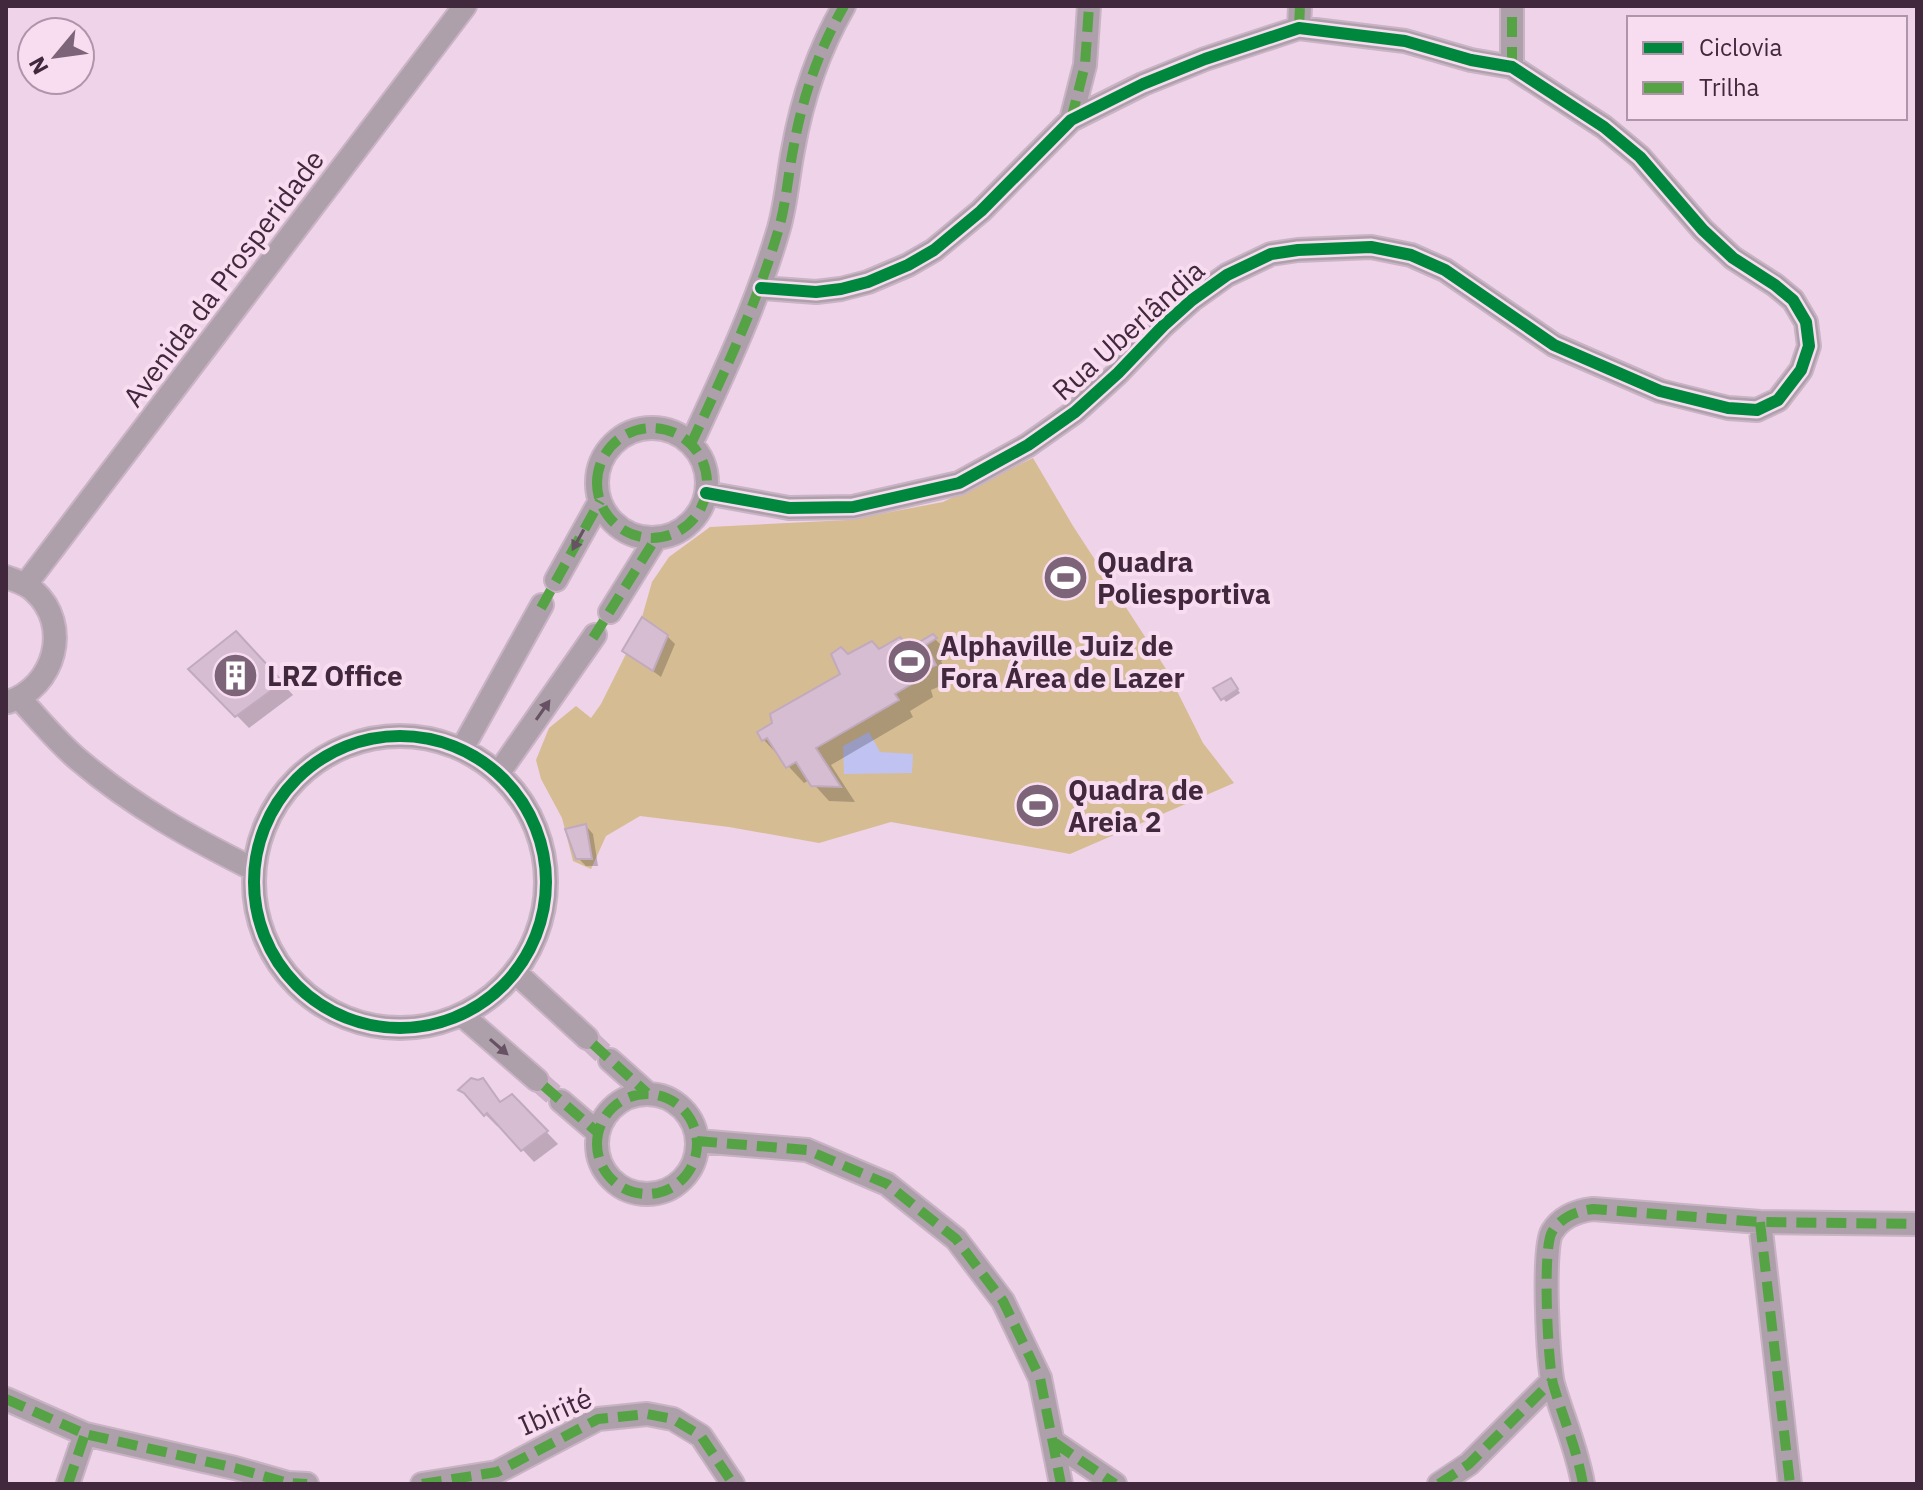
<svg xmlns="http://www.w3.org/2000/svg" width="1923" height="1490" viewBox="0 0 1923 1490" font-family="'IBM Plex Sans',sans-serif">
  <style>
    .green { fill: #d6bc93 }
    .water { fill: #c0c2f1 }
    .shadow { fill: #0003 }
    .building { fill: #d6bdd1; stroke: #c1aabd; stroke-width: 2 }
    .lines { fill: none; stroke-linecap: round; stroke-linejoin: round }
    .street-tunnel { stroke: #cbb1c6; stroke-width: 22; stroke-dasharray: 22 11; stroke-linecap: butt }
    .street-casing { stroke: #c9b3c5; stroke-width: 26 }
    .street { stroke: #ada0ab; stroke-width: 22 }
    .quiet { stroke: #55a345; stroke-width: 10; stroke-dasharray: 20 10; stroke-linecap: butt }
    .cycleway-casing { stroke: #f8ddf1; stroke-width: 17 }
    .cycleway { stroke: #00873e; stroke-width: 12 }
    .oneway { fill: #675263 }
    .labels { text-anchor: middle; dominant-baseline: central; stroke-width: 8; stroke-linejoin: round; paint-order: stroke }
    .street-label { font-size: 28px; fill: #41283c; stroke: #f8ddf1 }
    .poi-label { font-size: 28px; font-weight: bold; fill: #41283c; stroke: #f8ddf1; text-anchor: start }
  </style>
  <rect width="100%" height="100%" fill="#eed3e9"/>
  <path class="green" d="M1033,458l40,68 93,143 37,74 31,40 -164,71 -179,-32 -72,21 -90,-16 -89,-11 -34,20 -15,33 -18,-8 -11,-43 -21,-39 -5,-19 13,-32 27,-22 15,12 10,-14 25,-50 27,16 15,-35 -26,-18 10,-35 17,-25 41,-30 138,-7 95,-18z"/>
  <path class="water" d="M869,732l11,20 33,2 -1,19 -68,1 -1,-28z"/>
  <path class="shadow" d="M667,636l8,8 -14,33 -36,-26z
    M933,637l18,18 -10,6 9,21 -19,8 2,7 -23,14 3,6 -82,48 24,37 -26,-1 -19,-21 -6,3 -41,-44 80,-64 5,-19 62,-6z
    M248,646l45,49 -44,33 -58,-59z
    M1234,684l6,9 -14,9 -3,-4z
    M586,826l7,8 5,32h-12l-8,-8z
    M482,1080l20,23 10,-7 46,48 -24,18 -34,-37 -3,1 -36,-36z"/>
  <path class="building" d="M642,617l26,18 -15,36 -31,-20z
    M236,631l47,51 -48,35 -47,-48z
    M933,634l4,4 -11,7 10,20 -20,9 2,6 -23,14 4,6 -83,48 25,39 -30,-1 -15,-24 -10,6 -19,-30 -5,3 -5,-9 15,-9 -2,-9 70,-40 -9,-20 10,-7 7,7 24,-13 7,8 21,-12 9,11z
    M1231,678l7,11 -17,11 -8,-12z
    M586,824l6,35h-16l-11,-30z
    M471,1078l7,2 5,-2 17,24 12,-8 36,37 -27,20 -34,-38 -3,3 -20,-23 -6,-3z"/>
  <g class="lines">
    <path class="street-tunnel" d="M587,1038l23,22
      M537,1080l24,21"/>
    <defs>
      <path id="street" d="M1299,28l1,-22
        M1512,67v-61
        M1071,120l14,-55 4,-59
        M597 483a55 55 0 1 1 110 0a55 55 0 1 1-110 0Z
        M691,444c33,-71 66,-140 88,-216 7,-25 9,-52 14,-78 9,-51 25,-99 51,-144
        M706,493l83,15 64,-1 106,-24 69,-38 47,-33 43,-39 45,-47 29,-26 35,-25 44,-21 27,-4 73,-3 40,8 34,15 109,75 106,46 68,17 29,2 21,-10 23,-30 8,-24 -3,-24 -13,-22 -18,-15 -42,-27 -30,-28 -63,-73 -36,-30 -92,-60 -41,-7 -66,-19 -106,-13 -94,31 -62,25 -72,36 -90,91 -47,39 -26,15 -40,17 -27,7 -25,3 -55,-4
        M6,577c10,4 20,6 28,14 38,34 21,96 -26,111
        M556,580l44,-79
        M26,584l439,-578
        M610,612l46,-74
        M19,698c20,21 39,45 61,63 53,45 111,77 173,108
        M254 882a146 146 0 1 1 292 0a146 146 0 1 1-292 0Z
        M462,749l80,-144
        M498,774l97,-139
        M515,972l72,66
        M462,1015l75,65
        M610,1060l37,33
        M597 1144a50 50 0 1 1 100 0a50 50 0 1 1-100 0Z
        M561,1101l36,31
        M697,1141l110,9 80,34 69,55 47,62 37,77 21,106
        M1760,1222l30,262
        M6,1399l79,35 150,34 53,15 19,1
        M1055,1443l60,41
        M68,1484l17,-50
        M422,1484l75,-12 101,-53 49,-5 26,5 28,17 32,48
        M1439,1484l30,-20 83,-83
        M1583,1484c-6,-35 -20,-66 -30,-100 -5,-21 -11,-136 -1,-152 9,-15 24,-21 41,-23l167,13 157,2"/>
    </defs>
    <use href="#street" class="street-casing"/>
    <use href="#street" class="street"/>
    <path class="quiet" d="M1299,28l1,-22
      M1512,67v-61
      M1071,120l14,-55 4,-59
      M597 483a55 55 0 1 1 110 0a55 55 0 1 1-110 0Z
      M691,444c33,-71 66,-140 88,-216 7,-25 9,-52 14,-78 9,-51 25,-99 51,-144
      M541,608l59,-107
      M593,638l63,-100
      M593,1044l54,49
      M544,1086l53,46
      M597 1144a50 50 0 1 1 100 0a50 50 0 1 1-100 0Z
      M697,1141l110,9 80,34 69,55 47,62 37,77 21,106
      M1760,1222l30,262
      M6,1399l79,35 150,34 53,15 19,1
      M1055,1443l60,41
      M68,1484l17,-50
      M422,1484l75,-12 101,-53 49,-5 26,5 28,17 32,48
      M1439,1484l30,-20 83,-83
      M1583,1484c-6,-35 -20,-66 -30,-100 -5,-21 -11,-136 -1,-152 9,-15 24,-21 41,-23l167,13 157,2"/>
    <defs>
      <path id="cycleway" d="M706,493l83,15 64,-1 106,-24 69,-38 47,-33 43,-39 45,-47 29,-26 35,-25 44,-21 27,-4 73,-3 40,8 34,15 109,75 106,46 68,17 29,2 21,-10 23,-30 8,-24 -3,-24 -13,-22 -18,-15 -42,-27 -30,-28 -63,-73 -36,-30 -92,-60 -41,-7 -66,-19 -106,-13 -94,31 -62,25 -72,36 -90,91 -47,39 -26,15 -40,17 -27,7 -25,3 -55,-4
        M254 882a146 146 0 1 1 292 0a146 146 0 1 1-292 0Z"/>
    </defs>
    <use href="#cycleway" class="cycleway-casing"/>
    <use href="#cycleway" class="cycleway"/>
  </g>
  <defs><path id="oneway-solid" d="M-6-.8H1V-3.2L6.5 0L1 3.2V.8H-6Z" transform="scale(2)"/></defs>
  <g class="oneway">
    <use href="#oneway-solid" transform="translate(578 540) rotate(119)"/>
    <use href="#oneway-solid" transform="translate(543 710) rotate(-55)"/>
    <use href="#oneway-solid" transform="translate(499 1047) rotate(41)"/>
  </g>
  <defs>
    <symbol id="stadium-disc" viewBox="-11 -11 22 22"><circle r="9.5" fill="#7e6479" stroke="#f8ddf1"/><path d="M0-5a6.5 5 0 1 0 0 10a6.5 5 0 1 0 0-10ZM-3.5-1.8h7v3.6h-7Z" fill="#fff"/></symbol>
    <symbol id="building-disc" viewBox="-11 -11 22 22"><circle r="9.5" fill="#7e6479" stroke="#f8ddf1"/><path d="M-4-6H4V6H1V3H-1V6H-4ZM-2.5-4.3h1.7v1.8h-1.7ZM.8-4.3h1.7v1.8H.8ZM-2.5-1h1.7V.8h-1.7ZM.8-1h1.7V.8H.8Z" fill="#fff"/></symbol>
  </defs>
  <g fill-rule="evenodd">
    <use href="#stadium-disc" x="1040" y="552" width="51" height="51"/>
    <use href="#stadium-disc" x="884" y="636" width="51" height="51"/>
    <use href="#building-disc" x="210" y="650" width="51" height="51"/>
    <use href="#stadium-disc" x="1012" y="780" width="51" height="51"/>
  </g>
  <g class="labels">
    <g class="street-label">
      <text transform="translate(223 278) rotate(-53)">Avenida da Prosperidade</text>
      <text transform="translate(1128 330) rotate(-42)">Rua Uberlândia</text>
      <text transform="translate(555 1411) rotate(-24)">Ibirité</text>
    </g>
    <g class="poi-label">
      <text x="1097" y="561">Quadra<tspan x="1097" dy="32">Poliesportiva</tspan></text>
      <text x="940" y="645">Alphaville Juiz de<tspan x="940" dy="32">Fora Área de Lazer</tspan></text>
      <text x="267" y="675">LRZ Office</text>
      <text x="1068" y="789">Quadra de<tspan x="1068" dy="32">Areia 2</tspan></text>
    </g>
  </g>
  <rect width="1923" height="1490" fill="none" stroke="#41283c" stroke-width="16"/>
  <rect x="1627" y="16" width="280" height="104" fill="#f8ddf1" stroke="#af95a9" stroke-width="2"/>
  <rect x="1643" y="42" width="40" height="12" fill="#00873e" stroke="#af95a9" stroke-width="2"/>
  <text x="1699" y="56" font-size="24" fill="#41283c">Ciclovia</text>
  <rect x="1643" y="82" width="40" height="12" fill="#55a345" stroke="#af95a9" stroke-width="2"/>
  <text x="1699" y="96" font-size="24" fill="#41283c">Trilha</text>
  <g transform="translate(56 56) rotate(241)"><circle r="38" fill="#f8ddf1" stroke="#af95a9" stroke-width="2"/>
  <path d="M0-6L14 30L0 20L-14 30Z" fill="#7e6479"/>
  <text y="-12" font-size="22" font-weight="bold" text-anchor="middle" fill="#41283c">N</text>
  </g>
</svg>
